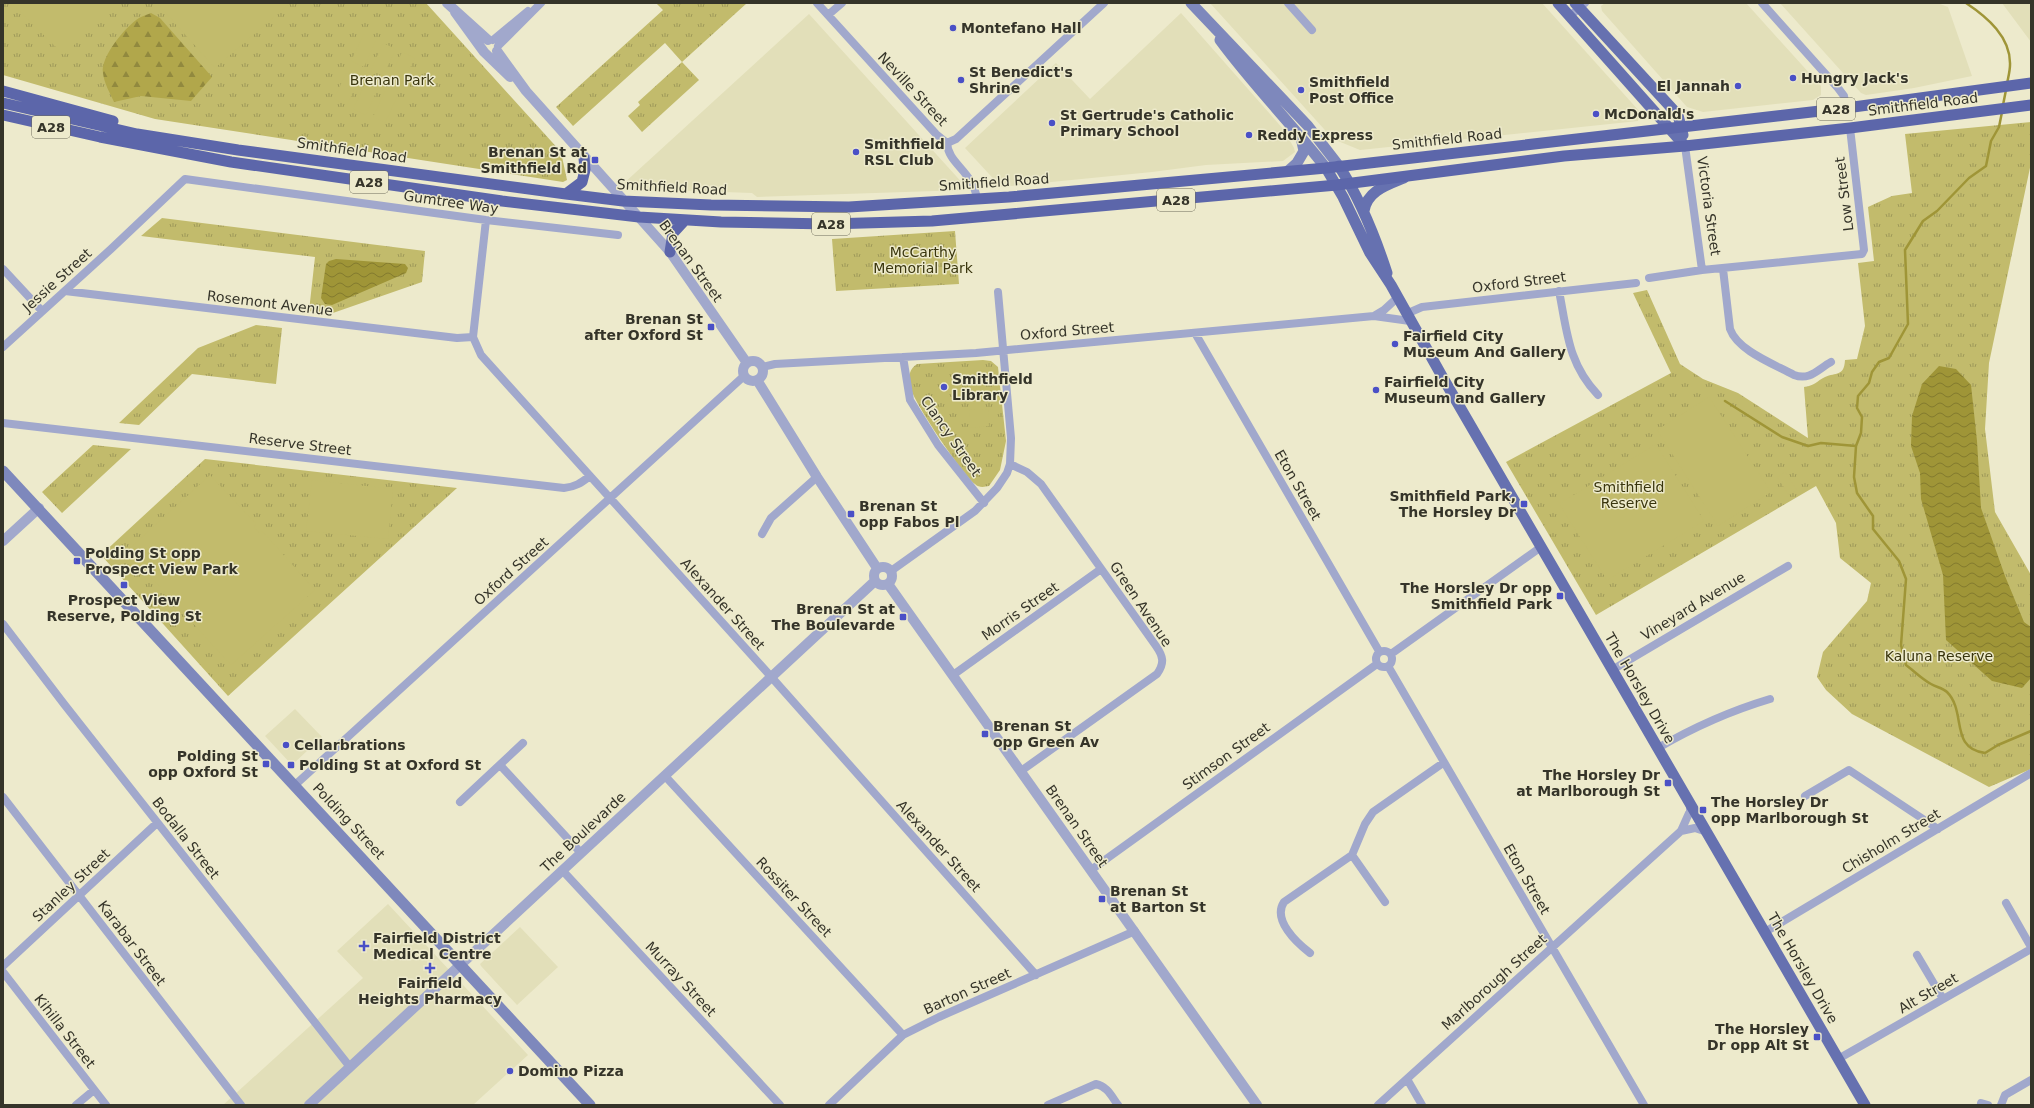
<svg xmlns="http://www.w3.org/2000/svg" width="2034" height="1108" viewBox="0 0 2034 1108" font-family="'DejaVu Sans',sans-serif">
  <style>
    .built { fill: #e2dfb9 }
    .grass { fill: url(#grass-tufts) }
    .forest { fill: url(#forest-firs) }
    .pitch { fill: #c2bb6c }
    .water { fill: url(#water-waves) }
    .lines { fill: none; stroke-linecap: round; stroke-linejoin: round }
    .stream { stroke: #9f9537; stroke-width: 2.5 }
    .minor { stroke: #a1a8cc; stroke-width: 8 }
    .tertiary { stroke: #a1a8cc; stroke-width: 10 }
    .secondary { stroke: #7e88bc; stroke-width: 11 }
    .primary { stroke: #6671b0; stroke-width: 11 }
    .trunk { stroke: #5c66aa; stroke-width: 11 }
    .poi-dot { fill: #4a50c6; stroke: #edeacc; stroke-width: 1.5 }
    .labels { text-anchor: middle; dominant-baseline: central; stroke-width: 3; stroke-linejoin: round; paint-order: stroke }
    .shield { fill: #edeacc; stroke: #6c6b5a; stroke-width: 1 }
    .shield-label { font-size: 13px; font-weight: bold; fill: #353429 }
    .poi-label { font-size: 14px; font-weight: bold; fill: #353429; stroke: #edeacc; text-anchor: start }
    .park-label { font-size: 14px; fill: #39350d; stroke: #edeacc }
    .street-label { font-size: 14px; fill: #353429; stroke: #edeacc }
  </style>
  <defs>
    <pattern id="grass-tufts" width="24" height="20" patternUnits="userSpaceOnUse"><rect width="24" height="20" fill="#c2bb6c"/><path d="M3 7l-1-3M5 7V3M7 7l1-3M15 17l-1-3M17 17v-4M19 17l1-3" fill="none" stroke="#9e9959"/></pattern>
    <pattern id="forest-firs" width="22" height="20" patternUnits="userSpaceOnUse"><rect width="22" height="20" fill="#b1a74b"/><path d="M5 1l3.5 6h-7zM16 11l3.5 6h-7z" fill="#91893e"/></pattern>
    <pattern id="water-waves" width="16" height="10" patternUnits="userSpaceOnUse"><rect width="16" height="10" fill="#9f9537"/><path d="M0 5q4-4 8 0t8 0" fill="none" stroke="#827a2e"/></pattern>
  </defs>
  <rect width="100%" height="100%" fill="#edeacc"/>
  <path class="built" d="M1210,3h332l98,109 -2,9 -278,29 -27,-11z
    M1605,3h141l75,83v9l-8,5 -110,12 -16,-5 -85,-96 -1,-5z
    M1780,3h157l11,4 24,69 -58,12 -48,7 -5,-2z
    M2002,3h29v39z
    M1181,13l103,117 10,18 1,4 -12,9 -77,4 -54,7 -151,15 -36,-39 91,-85 34,36z
    M809,14l157,173 -1,3 -208,7 -5,-4 -85,-3 -33,1 -11,-7z
    M295,709l27,28 -30,28 -27,-29z
    M388,904l140,151 -55,50h-250l140,-127 -26,-27z
    M520,927l38,40 -41,38 -36,-39 -1,-2z"/>
  <path class="grass" d="M3,3h423l135,149 6,28 -4,2 -408,-63 -152,-44z
    M656,3h91l-65,59 17,18 -57,52 -14,-16 12,-11 -2,-3 44,-40 -17,-19 -92,83 -17,-19 107,-97z
    M2031,122v41l-42,200 -4,66 10,83 36,63v194l-42,18 -137,-73 -26,-24 -9,-13 6,-25 44,-51 4,-18 -31,-25 -4,-35 -20,-37 -220,129 -90,-153 165,-89 -38,-80 14,-3 33,74 23,15 35,14 70,45 -4,-51c10,-1 13,-6 21,-10 11,-5 19,0 20,-17l12,-1 8,-33 -7,-63 16,-2 -6,-54 24,-11 20,-3 -7,-59z
    M162,218l263,33 -3,31 -92,32 -21,-3 6,-54 -174,-21z
    M955,231l4,53 -123,7 -4,-52z
    M256,325l26,3 -6,56 -84,-10 -53,51 -20,-2 79,-75z
    M983,360l8,1 7,6 8,74 -6,29 -11,16c-5,1 -10,2 -14,-2 -13,-10 -60,-80 -64,-95 -3,-10 -3,-19 6,-25z
    M93,445l38,4 -69,64 -20,-21z
    M205,459l252,29 -229,208 -127,-141z"/>
  <path class="forest" d="M151,13l9,5 52,59 -21,24 -50,-5 -27,6c-4,-9 -10,-19 -11,-29 -3,-16 23,-47 36,-55 3,-2 8,-3 12,-5z"/>
  <path class="pitch" d="M11,3h101l2,2 -50,50z
    M157,3h133l-75,65z
    M364,34l12,6 -12,27 -13,-6z
    M383,43l13,6 -13,27 -12,-6z
    M402,52l13,6 -13,26 -12,-6z
    M346,73l13,6 -12,26 -13,-6z
    M366,82l12,6 -12,27 -13,-6z
    M385,91l12,6 -12,26 -12,-6z
    M1709,397l62,95 -53,34 -61,-96z
    M988,409l1,17 -19,2 -1,-18z
    M1656,444l48,77 -97,59 -48,-76z
    M1785,472l12,18 -8,5 -12,-18z
    M210,475l46,49 -2,3 5,6 3,-2 53,59 -84,75 -53,-58 7,-7 -6,-5 -6,6 -46,-50z
    M312,480l81,9 -5,50 -82,-8z"/>
  <path class="water" d="M336,259l69,5 3,4 -2,5 -74,32 -7,-1 -4,-6 5,-34 3,-3z
    M1939,366l17,3 15,16 6,56 4,67 24,68 19,46 7,5v51l-9,10 -30,-7 -46,-41 -3,-65 -22,-76 -1,-26 -9,-27 1,-30 10,-32z"/>
  <g class="lines">
    <path class="stream" d="M1966,3c21,14 45,34 44,62 0,6 -2,13 -3,19
      M2003,105l3,-15
      M2002,112l-3,15 -8,14 -5,25 -17,12 -32,33 -14,10 -18,29 3,74 -19,34 -10,4 -7,10 -3,11 -11,13 -1,12 5,9 -1,16 -5,13 -2,31 3,16 16,23v13l26,32 7,18 -5,66 5,20c8,6 16,14 25,19 5,3 12,4 16,8 20,20 2,56 38,61l13,-8 33,-14
      M1725,401l57,36 26,9 13,-3 35,3"/>
    <path class="minor" d="M817,3l119,131 11,9
      M1288,3l24,27
      M1762,3l76,85 6,8 2,12
      M828,15l14,-12
      M1570,16l15,-13
      M493,40l35,-29
      M498,46l43,-43
      M947,143l9,-4 148,-136
      M947,143c1,21 26,28 30,56
      M1685,146l17,124
      M486,220l-13,117 8,18 285,316 270,304
      M3,269l39,42
      M1723,269l7,60c8,22 44,35 64,46 16,6 24,-6 37,-13
      M1649,278l53,-8 160,-16 2,-4 -14,-122
      M65,291l392,47 16,-1
      M1559,291c8,40 9,73 39,104
      M1406,314l16,-7 214,-24
      M1374,316l10,-6 13,-12
      M1195,333l184,318
      M3,347l108,-98 74,-70 301,41 132,15
      M903,357l7,43 28,45 46,58
      M762,367l13,-3 201,-11 398,-37 36,5
      M3,423l561,65c11,-1 17,-5 26,-12
      M1010,464l17,8 14,12 115,162c7,10 9,17 1,28l-136,97
      M762,534l9,-16 46,-41
      M891,571l84,-60 22,-23 10,-15 3,-9 1,-26 -13,-146
      M3,624l61,80 286,363
      M1376 659a8 8 0 1 1 16 0a8 8 0 1 1-16 0Z
      M1391,654l150,-107
      M1388,666l256,439
      M1612,670l176,-104
      M953,675l148,-106
      M1658,748c36,-21 72,-37 112,-49
      M500,765l81,88
      M665,776l238,259
      M295,785l449,-409
      M1805,796l44,-26 89,59
      M3,797l238,308
      M460,802l63,-59
      M1681,831l14,-3 12,4
      M1352,855l33,47
      M562,870l218,235
      M1091,870l286,-206
      M2006,903l25,44
      M1765,932l266,-159
      M1310,953c-13,-10 -38,-33 -26,-51l68,-47 13,-31 8,-12 70,-49
      M1917,955l26,44
      M3,966l154,-143
      M3,972l103,133
      M1838,1059l193,-110
      M1407,1079l15,26
      M1981,1103l7,2
      M76,1105l18,-15
      M829,1105l74,-70 36,-18 196,-86
      M1048,1105l48,-21c11,2 16,13 22,21
      M1378,1105l303,-274 9,-20v-7
      M2001,1105l4,-10 26,-15"/>
    <path class="tertiary" d="M447,3l41,37
      M455,12l29,40 26,25
      M497,51l29,40 144,161 77,111
      M743 371a10 10 0 1 1 20 0a10 10 0 1 1-20 0Z
      M757,380l60,97 60,91
      M3,541l36,-33
      M874 576a9 9 0 1 1 18 0a9 9 0 1 1-18 0Z
      M888,584l369,521
      M309,1105l566,-524"/>
    <path class="secondary" d="M1191,3l117,123 31,40
      M1220,40c33,45 72,84 106,128
      M1288,171l9,-8 7,-12 -3,-14
      M3,471l587,634"/>
    <path class="primary" d="M1558,3l127,143
      M1575,3l103,112 5,20
      M1339,166c21,33 36,70 48,107
      M1326,168l17,29 27,56 21,32 52,93 422,727
      M1364,211c3,-20 23,-26 40,-33"/>
    <path class="trunk" d="M3,91l110,30
      M3,103l134,31 101,16 328,44 57,7 88,4 138,2 160,-10 317,-29 520,-60 185,-25
      M3,115l97,22 131,25 271,39 137,16 82,5 108,2 103,-3 405,-36 227,-29 121,-10 165,-18 181,-23
      M566,194l16,-12 3,-12 -1,-12
      M670,252l3,-19 12,-13"/>
  </g>
  <g class="poi-dot">
    <circle cx="953" cy="28" r="4"/>
    <circle cx="1793" cy="78" r="4"/>
    <circle cx="961" cy="80" r="4"/>
    <circle cx="1738" cy="86" r="4"/>
    <circle cx="1301" cy="90" r="4"/>
    <circle cx="1596" cy="114" r="4"/>
    <circle cx="1052" cy="123" r="4"/>
    <circle cx="1249" cy="135" r="4"/>
    <circle cx="856" cy="152" r="4"/>
    <rect x="591" y="156" width="8" height="8" rx="2"/>
    <rect x="707" y="323" width="8" height="8" rx="2"/>
    <circle cx="1395" cy="344" r="4"/>
    <circle cx="944" cy="387" r="4"/>
    <circle cx="1376" cy="390" r="4"/>
    <rect x="1520" y="500" width="8" height="8" rx="2"/>
    <rect x="847" y="510" width="8" height="8" rx="2"/>
    <rect x="73" y="557" width="8" height="8" rx="2"/>
    <rect x="120" y="581" width="8" height="8" rx="2"/>
    <rect x="1556" y="592" width="8" height="8" rx="2"/>
    <rect x="899" y="613" width="8" height="8" rx="2"/>
    <rect x="981" y="730" width="8" height="8" rx="2"/>
    <circle cx="286" cy="745" r="4"/>
    <rect x="262" y="760" width="8" height="8" rx="2"/>
    <rect x="287" y="761" width="8" height="8" rx="2"/>
    <rect x="1664" y="779" width="8" height="8" rx="2"/>
    <rect x="1699" y="806" width="8" height="8" rx="2"/>
    <rect x="1098" y="895" width="8" height="8" rx="2"/>
    <path d="M362 940h4v4h4v4h-4v4h-4v-4h-4v-4h4z"/>
    <path d="M428 962h4v4h4v4h-4v4h-4v-4h-4v-4h4z"/>
    <rect x="1813" y="1033" width="8" height="8" rx="2"/>
    <circle cx="510" cy="1071" r="4"/>
  </g>
  <g class="labels">
    <g class="shield">
      <rect x="1817" y="98" width="38" height="22" rx="3"/>
      <rect x="32" y="116" width="38" height="22" rx="3"/>
      <rect x="350" y="171" width="38" height="22" rx="3"/>
      <rect x="1157" y="189" width="38" height="22" rx="3"/>
      <rect x="812" y="213" width="38" height="22" rx="3"/>
    </g>
    <g class="shield-label">
      <text x="1836" y="109">A28</text>
      <text x="51" y="127">A28</text>
      <text x="369" y="182">A28</text>
      <text x="1176" y="200">A28</text>
      <text x="831" y="224">A28</text>
    </g>
    <g class="poi-label">
      <text x="961" y="28">Montefano Hall</text>
      <text x="969" y="72">St Benedict's<tspan x="969" dy="16">Shrine</tspan></text>
      <text x="1801" y="78">Hungry Jack's</text>
      <text x="1309" y="82">Smithfield<tspan x="1309" dy="16">Post Office</tspan></text>
      <text x="1730" y="86" text-anchor="end">El Jannah</text>
      <text x="1604" y="114">McDonald's</text>
      <text x="1060" y="115">St Gertrude's Catholic<tspan x="1060" dy="16">Primary School</tspan></text>
      <text x="1257" y="135">Reddy Express</text>
      <text x="864" y="144">Smithfield<tspan x="864" dy="16">RSL Club</tspan></text>
      <text x="587" y="152" text-anchor="end">Brenan St at<tspan x="587" dy="16">Smithfield Rd</tspan></text>
      <text x="703" y="319" text-anchor="end">Brenan St<tspan x="703" dy="16">after Oxford St</tspan></text>
      <text x="1403" y="336">Fairfield City<tspan x="1403" dy="16">Museum And Gallery</tspan></text>
      <text x="952" y="379">Smithfield<tspan x="952" dy="16">Library</tspan></text>
      <text x="1384" y="382">Fairfield City<tspan x="1384" dy="16">Museum and Gallery</tspan></text>
      <text x="1516" y="496" text-anchor="end">Smithfield Park,<tspan x="1516" dy="16">The Horsley Dr</tspan></text>
      <text x="859" y="506">Brenan St<tspan x="859" dy="16">opp Fabos Pl</tspan></text>
      <text x="85" y="553">Polding St opp<tspan x="85" dy="16">Prospect View Park</tspan></text>
      <text x="1552" y="588" text-anchor="end">The Horsley Dr opp<tspan x="1552" dy="16">Smithfield Park</tspan></text>
      <text x="124" y="600" text-anchor="middle">Prospect View<tspan x="124" dy="16">Reserve, Polding St</tspan></text>
      <text x="895" y="609" text-anchor="end">Brenan St at<tspan x="895" dy="16">The Boulevarde</tspan></text>
      <text x="993" y="726">Brenan St<tspan x="993" dy="16">opp Green Av</tspan></text>
      <text x="294" y="745">Cellarbrations</text>
      <text x="258" y="756" text-anchor="end">Polding St<tspan x="258" dy="16">opp Oxford St</tspan></text>
      <text x="299" y="765">Polding St at Oxford St</text>
      <text x="1660" y="775" text-anchor="end">The Horsley Dr<tspan x="1660" dy="16">at Marlborough St</tspan></text>
      <text x="1711" y="802">The Horsley Dr<tspan x="1711" dy="16">opp Marlborough St</tspan></text>
      <text x="1110" y="891">Brenan St<tspan x="1110" dy="16">at Barton St</tspan></text>
      <text x="373" y="938">Fairfield District<tspan x="373" dy="16">Medical Centre</tspan></text>
      <text x="430" y="983" text-anchor="middle">Fairfield<tspan x="430" dy="16">Heights Pharmacy</tspan></text>
      <text x="1809" y="1029" text-anchor="end">The Horsley<tspan x="1809" dy="16">Dr opp Alt St</tspan></text>
      <text x="518" y="1071">Domino Pizza</text>
    </g>
    <g class="park-label">
      <text x="392" y="80">Brenan Park</text>
      <text x="923" y="252">McCarthy<tspan x="923" dy="16">Memorial Park</tspan></text>
      <text x="1629" y="487">Smithfield<tspan x="1629" dy="16">Reserve</tspan></text>
      <text x="1939" y="656">Kaluna Reserve</text>
    </g>
    <g class="street-label">
      <text transform="translate(913 89) rotate(47)">Neville Street</text>
      <text transform="translate(1923 104) rotate(-7)">Smithfield Road</text>
      <text transform="translate(1447 139) rotate(-6)">Smithfield Road</text>
      <text transform="translate(352 150) rotate(8)">Smithfield Road</text>
      <text transform="translate(994 182) rotate(-4)">Smithfield Road</text>
      <text transform="translate(672 187) rotate(3)">Smithfield Road</text>
      <text transform="translate(1844 194) rotate(-97)">Low Street</text>
      <text transform="translate(451 202) rotate(8)">Gumtree Way</text>
      <text transform="translate(1709 206) rotate(82)">Victoria Street</text>
      <text transform="translate(691 261) rotate(54)">Brenan Street</text>
      <text transform="translate(57 280) rotate(-42)">Jessie Street</text>
      <text transform="translate(1519 282) rotate(-7)">Oxford Street</text>
      <text transform="translate(270 303) rotate(7)">Rosemont Avenue</text>
      <text transform="translate(1067 331) rotate(-5)">Oxford Street</text>
      <text transform="translate(951 436) rotate(55)">Clancy Street</text>
      <text transform="translate(300 444) rotate(7)">Reserve Street</text>
      <text transform="translate(1298 485) rotate(60)">Eton Street</text>
      <text transform="translate(511 571) rotate(-42)">Oxford Street</text>
      <text transform="translate(723 604) rotate(48)">Alexander Street</text>
      <text transform="translate(1141 604) rotate(56)">Green Avenue</text>
      <text transform="translate(1693 606) rotate(-31)">Vineyard Avenue</text>
      <text transform="translate(1020 611) rotate(-35)">Morris Street</text>
      <text transform="translate(1640 688) rotate(60)">The Horsley Drive</text>
      <text transform="translate(1226 756) rotate(-36)">Stimson Street</text>
      <text transform="translate(349 821) rotate(47)">Polding Street</text>
      <text transform="translate(1077 826) rotate(55)">Brenan Street</text>
      <text transform="translate(583 832) rotate(-43)">The Boulevarde</text>
      <text transform="translate(186 838) rotate(52)">Bodalla Street</text>
      <text transform="translate(1891 841) rotate(-31)">Chisholm Street</text>
      <text transform="translate(939 846) rotate(48)">Alexander Street</text>
      <text transform="translate(1527 879) rotate(60)">Eton Street</text>
      <text transform="translate(71 885) rotate(-43)">Stanley Street</text>
      <text transform="translate(794 897) rotate(47)">Rossiter Street</text>
      <text transform="translate(132 943) rotate(53)">Karabar Street</text>
      <text transform="translate(1803 968) rotate(60)">The Horsley Drive</text>
      <text transform="translate(681 979) rotate(47)">Murray Street</text>
      <text transform="translate(1494 982) rotate(-42)">Marlborough Street</text>
      <text transform="translate(967 991) rotate(-24)">Barton Street</text>
      <text transform="translate(1928 993) rotate(-30)">Alt Street</text>
      <text transform="translate(65 1031) rotate(52)">Kihilla Street</text>
    </g>
  </g>
  <rect width="2034" height="1108" fill="none" stroke="#353429" stroke-width="8"/>
</svg>
